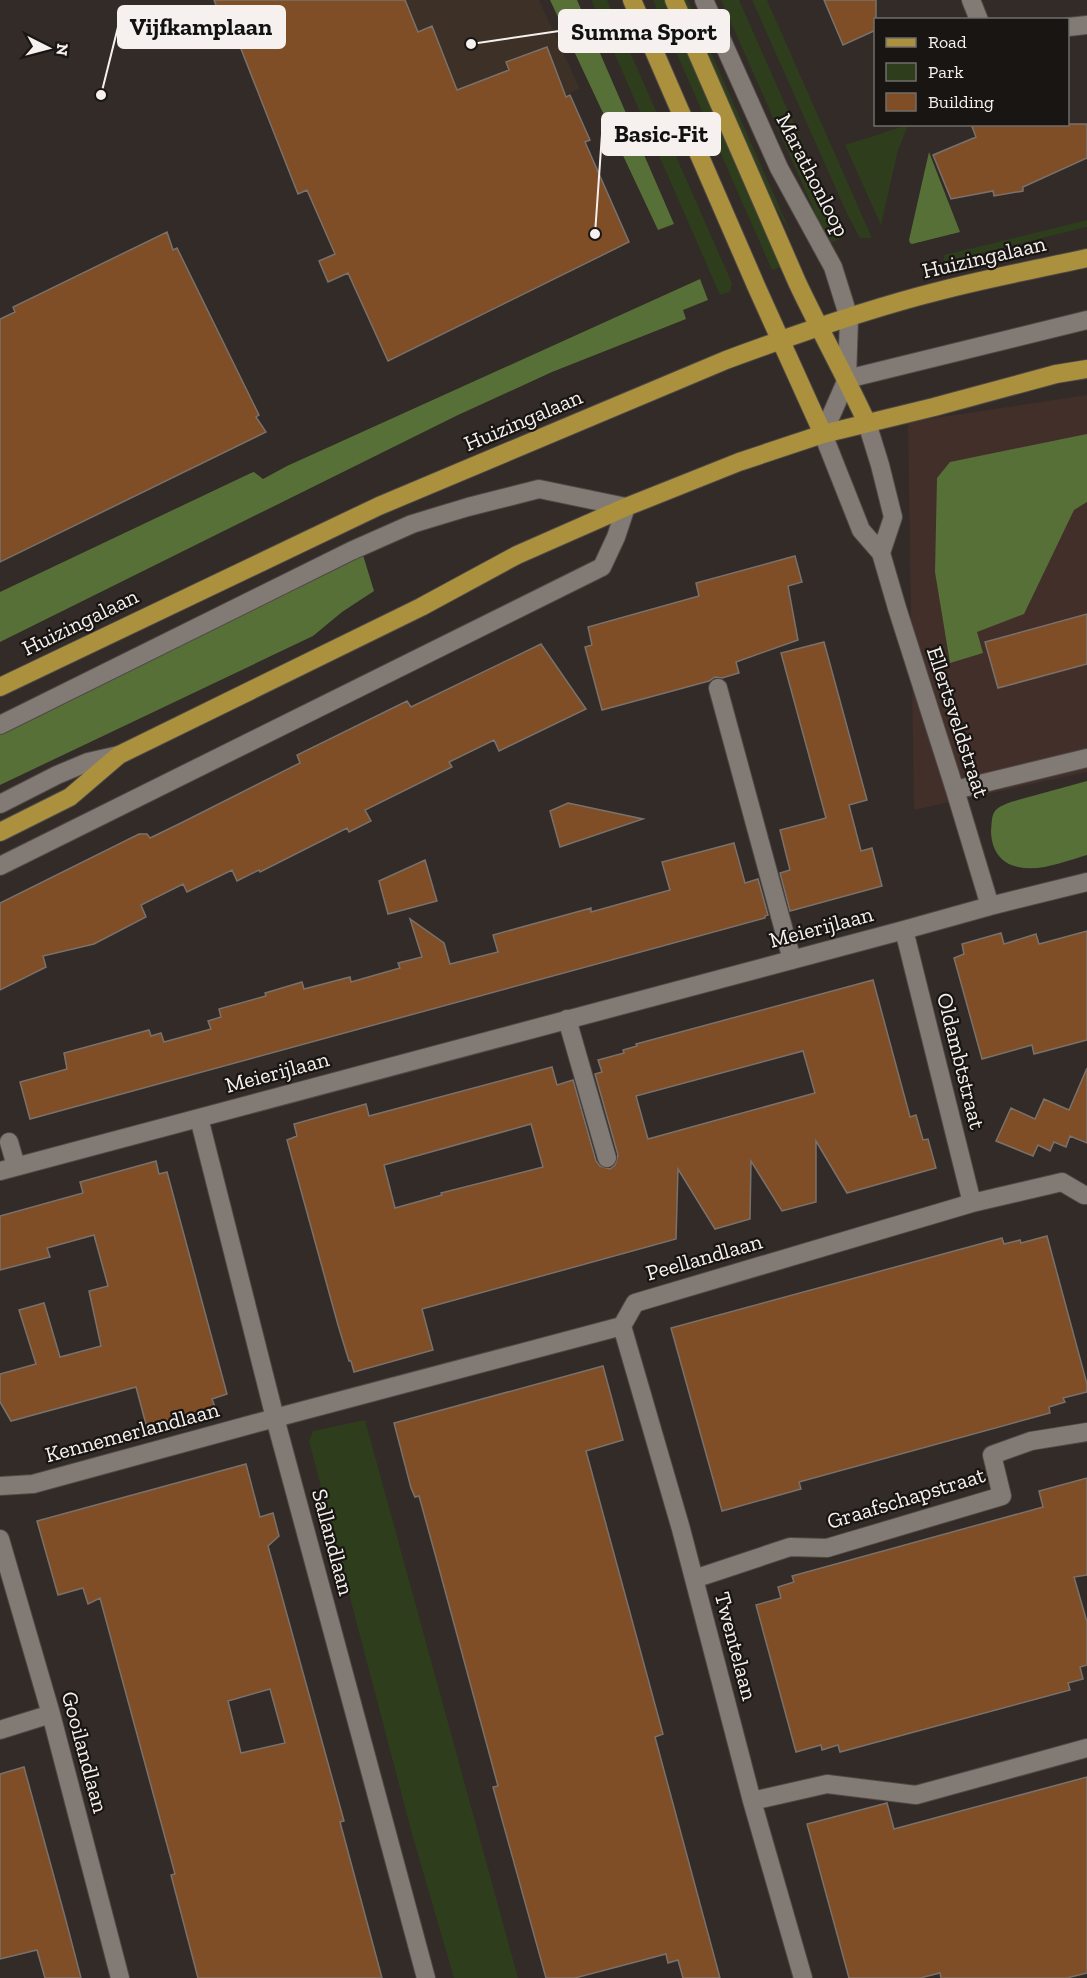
<svg xmlns="http://www.w3.org/2000/svg" width="1087" height="1978" viewBox="0 0 1087 1978" font-family="'Zilla Slab',serif">
  <style>
    .industrial { fill: #422f2a }
    .built { fill: #3c3027 }
    .green { fill: #2e3d1c }
    .forest { fill: #577038 }
    .building { fill: #7f4e26; stroke: #79716c; stroke-width: 1.5; fill-rule: evenodd }
    .lines { fill: none; stroke-linecap: round; stroke-linejoin: round }
    .minor-casing { stroke: #4f4945; stroke-width: 20 }
    .major-casing { stroke: #4f4945; stroke-width: 20 }
    .minor { stroke: #827a74; stroke-width: 18 }
    .major { stroke: #ab913e; stroke-width: 18 }
    .labels { text-anchor: middle; dominant-baseline: central; stroke-width: 4.5; stroke-linejoin: round; paint-order: stroke }
    .street-label { font-size: 22px; fill: #f6f1ee; stroke: #181512 }
    .leader { fill: none; stroke: #f6f1ee; stroke-width: 2 }
    .callout-dot { fill: #f6f1ee; stroke: #181512; stroke-width: 2 }
    .callout { fill: #f6f1ee; stroke: #f6f1ee; stroke-width: 2 }
    .callout-label { font-size: 24px; text-anchor: middle; font-weight: bold; fill: #111 }
  </style>
  <rect width="100%" height="100%" fill="#322b27"/>
  <path class="industrial" d="M1087,395v377l-173,38 -6,-388z"/>
  <path class="built" d="M365,0h174l41,89 -159,60z"/>
  <path class="green" d="M591,0h16l125,283 -2,9 -10,3z
    M653,0h12l118,266 -11,4z
    M682,0h6l105,238 -24,-43z
    M721,0h18l105,237 -15,7z
    M752,0h15l105,238h-12l-12,-22z
    M908,125l-10,25 -17,75 -36,-80z
    M1087,220v7l-143,35v-7z
    M365,1420l153,558h-64l-42,-144 -103,-393 4,-10z"/>
  <path class="forest" d="M550,0h27l97,224 -16,6z
    M929,152l31,80 -48,12 -2,-1 -1,-3z
    M700,279l8,21 -25,10 3,9 -134,53 -94,43 -458,227v-50l251,-119 3,-1 9,7 24,-13z
    M1087,434v68l-13,8 -50,104 -47,18 6,21 -33,10 -15,-91 2,-94 13,-16z
    M363,555l11,36 -32,21 -29,24 -313,149v-52z
    M1087,781v74c-21,6 -47,17 -69,12 -19,-4 -27,-19 -27,-37 1,-6 0,-14 4,-19 4,-5 11,-7 16,-9z"/>
  <path class="building" d="M214,0h191l13,32 14,-6 25,64 52,-20 -3,-8 41,-15 19,50 4,-2 20,45 -5,2 44,100 -241,119 -40,-88 -20,9 -9,-21 16,-7 -28,-64 -9,4 -66,-168 -7,2z
    M824,0h52v30l-33,15z
    M971,124h116v34l-64,29v4l-29,5 -1,-5 -42,8 -18,-44 43,-18z
    M167,232l6,18 4,-2 82,167 -3,2 10,15 -266,130v-243l15,-7 -2,-5z
    M795,556l7,26 -14,4 10,54 -62,22 3,11 -17,5 -7,-1 -6,4 -107,29 -17,-63 7,-2 -4,-18 111,-31 -3,-13z
    M1087,614v50l-89,24 -13,-46z
    M824,642l43,158 -18,5 12,46 11,-3 10,38 -92,25 -10,-38 10,-3 -10,-40 46,-12 -45,-165z
    M541,644l45,65 -87,42 -5,-11 -45,22 3,5 -87,43 6,11 -22,11 -2,-4 -87,44 -1,-2 -22,11 -5,-11 -45,22 -4,-8 -42,21 5,12 -52,27 -51,12 3,11 -46,23v-87l139,-69h8l3,4 31,-15 119,-60 -3,-8 110,-54 4,6z
    M568,803l75,16 -83,28 -10,-36z
    M734,843l11,40 13,-4 10,36 -3,1v2l-735,201 -10,-37 47,-13 -3,-16 85,-23 2,6 10,-3 3,9 47,-13 -3,-8 13,-4 -2,-8 47,-13 -1,-3 37,-11 2,7 46,-12 1,5 49,-14 -2,-5 24,-6 -12,-38 34,24 6,21 48,-12 -5,-17 98,-27v4l79,-22 -8,-28z
    M425,860l12,41 -49,13 -9,-33z
    M1087,931v109l-53,14 -2,-9 -50,14 -28,-101 10,-4 -2,-10 39,-11 3,11 32,-10 3,10z
    M873,980l37,137 6,-2 7,25 5,-1 8,29 -89,25 -31,-52v61l-34,9 -31,-50 -1,58 -35,10 -37,-60 -2,70 -254,70 11,41 -79,22 -3,-11h-2l-11,-36 -51,-185 10,-4 -3,-12 72,-20 3,12 183,-49 5,18 16,-5 23,81 4,5 10,3 5,-4 3,-10 -23,-81 7,-2 -4,-12 26,-7 -1,-3 14,-4 -1,-2zM803,1051l12,42 -167,46 -12,-43zM531,1124l12,43 -102,26 1,2 -47,13 -11,-43z
    M1087,1068v75l-17,-7 -4,11 -12,-5 -4,9 -12,-6 -5,11 -37,-15 15,-33 24,11 9,-20 25,11z
    M156,1161l3,13 8,-2 60,222 -15,5 4,11 -69,18 -11,-41 -125,34 -11,-19v-28l36,-10 -17,-54 25,-7 16,54 41,-11 -12,-55 19,-5 -14,-51 -47,13 3,9 -50,13v-54l83,-23 -3,-11z
    M1047,1236l40,148v8l-24,6 2,4 -16,5 1,6 -251,69 2,7 -79,22 -51,-183 331,-90 2,6 16,-4 1,3z
    M603,1366l20,74 -37,11 77,283 -8,3 65,241h-37l-5,-18 -10,3 -2,-9 -91,24h-29l-53,-191 5,-1 -58,-214 -21,-76 -4,1 -4,-9 -17,-65z
    M246,1464l14,53 13,-4 6,23 -11,10 76,275 -4,1 42,156h-184l-27,-103 4,-1 -75,-276 -12,6 -5,-16 -25,7 -21,-74zM270,1689l15,54 -44,10 -13,-52z
    M1087,1478v97l-13,2 13,45v43l-7,2 3,12 -15,4 2,7 -230,62 -2,-7 -16,5 -1,-5 -25,7 -40,-147 25,-7 -3,-11 16,-5 -2,-6 251,-69 -4,-16z
    M24,1767l41,150 16,61h-36l-8,-28 -37,9v-185z
    M1087,1777v196l-20,5h-126l-1,-5 -20,5h-71l-42,-154 80,-21 7,26z"/>
  <g class="lines">
    <defs>
      <path id="minor" d="M704,0l75,168 54,99 16,51 -2,61 -24,55 38,96 20,23 16,55 58,182 35,116
        M971,0l8,20
        M1068,27l19,-2
        M847,379l240,-59
        M867,423l13,42 13,52 -12,36
        M718,688l74,272
        M0,725l351,-174 61,-27 56,-17 71,-18 87,18 -10,30 -14,30 -602,299
        M955,790l132,-32
        M0,804l57,-29 31,-13 31,-7
        M904,930l68,273
        M567,1019l40,139
        M199,1118l76,300 151,560
        M9,1142l7,24
        M0,1171l904,-241 86,-24 97,-24
        M622,1326l59,203 71,272 51,177
        M0,1486l33,-2 242,-66 347,-92 13,-23 337,-100 90,-21 22,13h3
        M0,1539l51,175 69,264
        M694,1579l96,-32 37,1 175,-52 -10,-41 39,-14 56,-9
        M0,1730l51,-16
        M752,1801l75,-17 89,11 171,-47"/>
      <path id="major" d="M632,0l125,288 66,146
        M674,0l123,282c22,47 48,93 70,141
        M0,687l379,-181 347,-146c70,-26 141,-51 213,-69 49,-13 99,-22 148,-33
        M0,832l70,-35 49,-42 302,-148 96,-52 109,-48 113,-45 84,-28 111,-27 122,-33 31,-5"/>
    </defs>
    <use href="#minor" class="minor-casing"/>
    <use href="#major" class="major-casing"/>
    <use href="#minor" class="minor"/>
    <use href="#major" class="major"/>
  </g>
  <g class="labels">
    <g class="street-label">
      <text transform="translate(813 175) rotate(63)">Marathonloop</text>
      <text transform="translate(984 257) rotate(-13)">Huizingalaan</text>
      <text transform="translate(523 420) rotate(-23)">Huizingalaan</text>
      <text transform="translate(80 622) rotate(-26)">Huizingalaan</text>
      <text transform="translate(958 722) rotate(72)">Ellertsveldstraat</text>
      <text transform="translate(821 927) rotate(-15)">Meierijlaan</text>
      <text transform="translate(961 1061) rotate(76)">Oldambtstraat</text>
      <text transform="translate(277 1072) rotate(-15)">Meierijlaan</text>
      <text transform="translate(704 1257) rotate(-16)">Peellandlaan</text>
      <text transform="translate(132 1432) rotate(-15)">Kennemerlandlaan</text>
      <text transform="translate(906 1498) rotate(-17)">Graafschapstraat</text>
      <text transform="translate(333 1542) rotate(75)">Sallandlaan</text>
      <text transform="translate(736 1646) rotate(75)">Twentelaan</text>
      <text transform="translate(85 1752) rotate(75)">Gooilandlaan</text>
    </g>
  </g>
  <path class="leader" d="M101 95L118 27M471 44L559 31M595 234L602 134"/>
  <g class="callout-dot">
    <circle cx="101" cy="95" r="6"/>
    <circle cx="471" cy="44" r="6"/>
    <circle cx="595" cy="234" r="6"/>
  </g>
  <g class="callout">
    <rect x="118" y="6" width="167" height="42" rx="6"/>
    <rect x="559" y="10" width="170" height="42" rx="6"/>
    <rect x="602" y="113" width="118" height="42" rx="6"/>
  </g>
  <g class="callout-label">
    <text x="201" y="35">Vijfkamplaan</text>
    <text x="644" y="40">Summa Sport</text>
    <text x="661" y="142">Basic-Fit</text>
  </g>
  <rect x="874" y="18" width="195" height="108" fill="#181512" stroke="#716d6a" stroke-width="1.5"/>
  <rect x="886" y="38" width="30" height="9" fill="#ab913e" stroke="#716d6a" stroke-width="1.5"/>
  <text x="928" y="48" font-size="18" fill="#f6f1ee">Road</text>
  <rect x="886" y="63" width="30" height="18" fill="#2e3d1c" stroke="#716d6a" stroke-width="1.5"/>
  <text x="928" y="78" font-size="18" fill="#f6f1ee">Park</text>
  <rect x="886" y="93" width="30" height="18" fill="#7f4e26" stroke="#716d6a" stroke-width="1.5"/>
  <text x="928" y="108" font-size="18" fill="#f6f1ee">Building</text>
  <g transform="translate(48 48) rotate(96)" stroke="#181512" stroke-width="4.5" paint-order="stroke">
  <path d="M0-4.5L10 22L0 15L-10 22Z" fill="#f6f1ee"/>
  <text y="-9" font-size="16" font-weight="bold" text-anchor="middle" fill="#f6f1ee">N</text>
  </g>
</svg>
